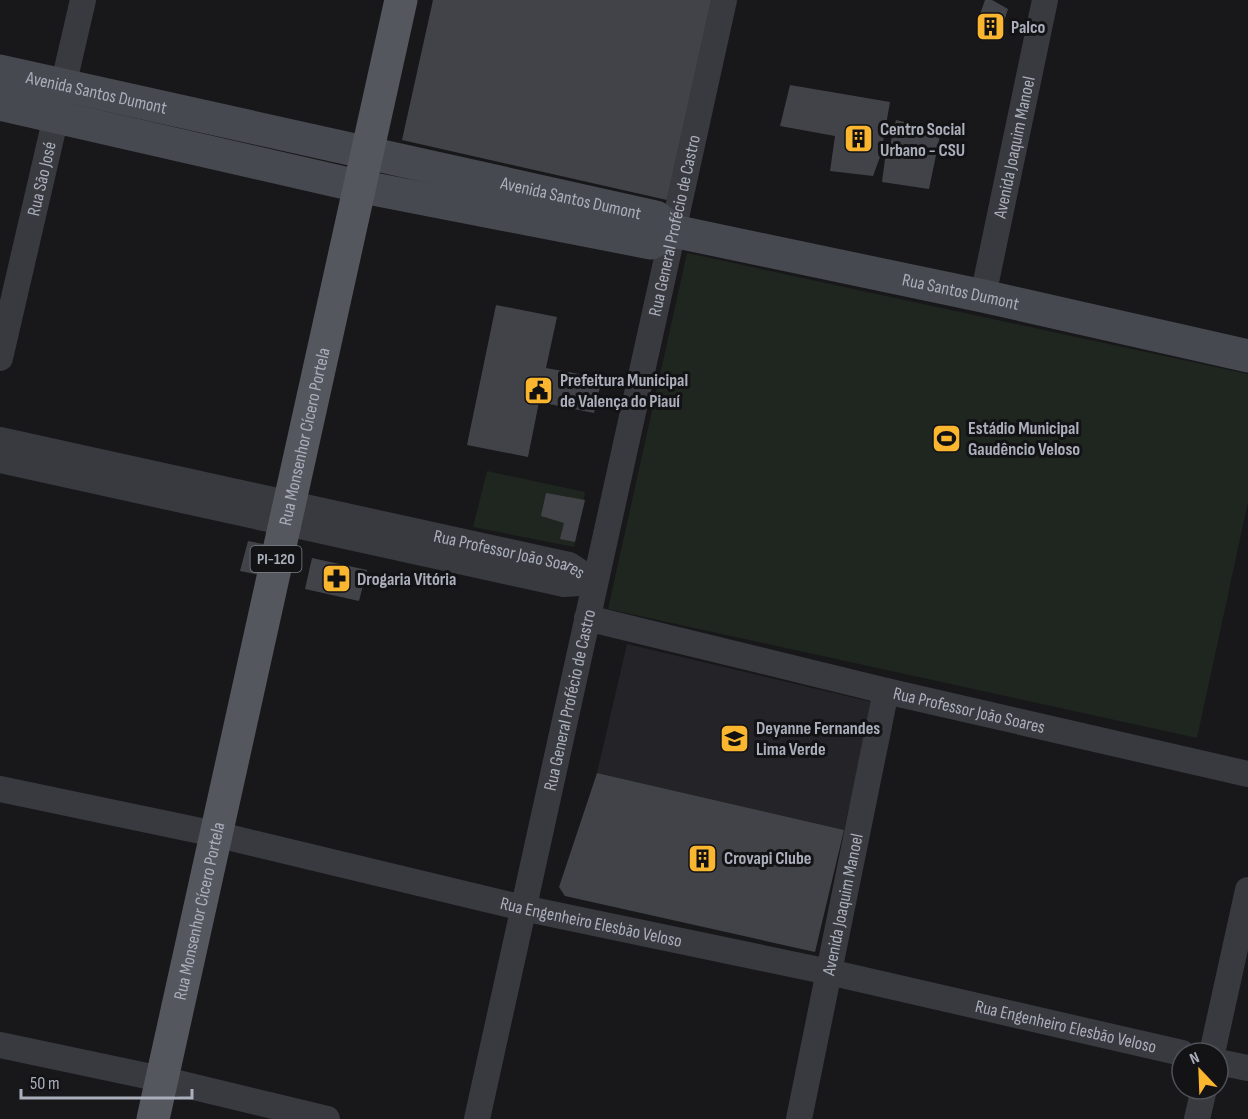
<svg xmlns="http://www.w3.org/2000/svg" width="1248" height="1119" viewBox="0 0 1248 1119" font-family="'Sofia Sans Condensed',sans-serif">
  <style>
    .built { fill: #242428 }
    .green { fill: #1e261f }
    .building { fill: #424348 }
    .lines { fill: none; stroke-linecap: round; stroke-linejoin: round }
    .street { stroke: #393a40; stroke-width: 26 }
    .secondary { stroke: #474950; stroke-width: 33 }
    .primary { stroke: #55575f; stroke-width: 33 }
    .labels { text-anchor: middle; dominant-baseline: central; stroke-width: 6; stroke-linejoin: round; paint-order: stroke }
    .shield { fill: #131316; stroke: #7d808a; stroke-width: 1.5 }
    .shield-label { font-size: 16px; font-weight: bold; fill: #aaafbb }
    .poi-label { font-size: 18px; font-weight: bold; fill: #aaafbb; stroke: #131316; text-anchor: start }
    .street-label { font-size: 18px; fill: #aaafbb; stroke: #131316 }
  </style>
  <rect width="100%" height="100%" fill="#18181b"/>
  <path class="built" d="M627,644l245,58 -28,128 -247,-57z"/>
  <path class="green" d="M687,253l561,121v128l-51,236 -589,-129z
    M487,471l98,21 -11,55 -101,-20z"/>
  <path class="building" d="M433,0h279l-45,200 -265,-60z
    M985,0h7l16,9 -9,28h-21l1,-20z
    M790,85l100,17 -7,40 7,3 6,-25 45,11 -12,58 -47,-7 3,-23 -5,-2 -7,19 -43,-5 5,-35 -55,-10z
    M496,305l61,12 -11,51 56,10 -8,35 -55,-11 -11,55 -61,-12z
    M546,493l39,7 -10,42 -15,-3 4,-16 -23,-7z
    M248,541l26,5 -9,30 -25,-5z
    M312,558l55,12 -8,31 -54,-12z
    M597,773l247,57 -29,122 -250,-56 -6,-9z"/>
  <g class="lines">
    <g class="street">
      <path id="s1" d="M983,296l62,-296"/>
      <path id="s2" d="M0,358l83,-358"/>
      <path id="s3" d="M0,440l569,125 26,17"/>
      <path d="M0,460l564,124 31,-2"/>
      <path id="s4" d="M587,618l299,73 362,83"/>
      <path id="s5" d="M0,789l215,45 308,74 306,64 353,81"/>
      <path d="M0,1045l161,34 166,40"/>
      <path d="M1212,1053l36,-163"/>
      <path d="M1218,1062l30,6"/>
      <path id="s6" d="M477,1119l247,-1119"/>
      <path id="s7" d="M799,1119l87,-428"/>
      <path d="M1197,1119l7,-30"/>
    </g>
    <g class="secondary">
      <path id="s8" d="M0,71l656,146 17,14 310,65 265,60"/>
      <path d="M0,104l358,82 293,57 22,-12"/>
    </g>
    <path class="primary" id="s9" d="M153,1119l248,-1119"/>
  </g>
  <defs>
    <symbol id="building-square" viewBox="-11 -11 22 22"><rect x="-9" y="-9" width="18" height="18" rx="4" fill="#fbb630" stroke="#131316"/><path d="M-4-6H4V6H1V3H-1V6H-4ZM-2.5-4.3h1.7v1.8h-1.7ZM.8-4.3h1.7v1.8H.8ZM-2.5-1h1.7V.8h-1.7ZM.8-1h1.7V.8H.8Z" fill="#111"/></symbol>
    <symbol id="civic-square" viewBox="-11 -11 22 22"><rect x="-9" y="-9" width="18" height="18" rx="4" fill="#fbb630" stroke="#131316"/><path d="M-.6-6.5H3V-4.5H.6V-3L4-1V1h2V6H-6V1h2V-1L-.6-3ZM-1.2 2.5V6h2.4V2.5Z" fill="#111"/></symbol>
    <symbol id="stadium-square" viewBox="-11 -11 22 22"><rect x="-9" y="-9" width="18" height="18" rx="4" fill="#fbb630" stroke="#131316"/><path d="M0-5a6.5 5 0 1 0 0 10a6.5 5 0 1 0 0-10ZM-3.5-1.8h7v3.6h-7Z" fill="#111"/></symbol>
    <symbol id="pharmacy-square" viewBox="-11 -11 22 22"><rect x="-9" y="-9" width="18" height="18" rx="4" fill="#fbb630" stroke="#131316"/><path d="M-2-6h4v4h4v4h-4v4h-4v-4h-4v-4h4Z" fill="#111"/></symbol>
    <symbol id="school-square" viewBox="-11 -11 22 22"><rect x="-9" y="-9" width="18" height="18" rx="4" fill="#fbb630" stroke="#131316"/><path d="M0-5L7-2L0 1L-7-2ZM-4 1L0 2.5L4 1V4Q0 6-4 4Z" fill="#111"/></symbol>
  </defs>
  <g fill-rule="evenodd">
    <use href="#building-square" x="974" y="10" width="33" height="33"/>
    <use href="#building-square" x="842" y="122" width="33" height="33"/>
    <use href="#civic-square" x="522" y="374" width="33" height="33"/>
    <use href="#stadium-square" x="930" y="422" width="33" height="33"/>
    <use href="#pharmacy-square" x="320" y="562" width="33" height="33"/>
    <use href="#school-square" x="718" y="722" width="33" height="33"/>
    <use href="#building-square" x="686" y="842" width="33" height="33"/>
  </g>
  <g class="labels">
    <rect class="shield" x="250.5" y="546" width="51" height="26" rx="4.5"/>
    <g class="shield-label">
      <text x="276" y="559">PI-120</text>
    </g>
    <g class="poi-label">
      <text x="1011" y="27">Palco</text>
      <text x="880" y="129">Centro Social<tspan x="880" dy="21">Urbano - CSU</tspan></text>
      <text x="560" y="380">Prefeitura Municipal<tspan x="560" dy="21">de Valença do Piauí</tspan></text>
      <text x="968" y="428">Estádio Municipal<tspan x="968" dy="21">Gaudêncio Veloso</tspan></text>
      <text x="357" y="579">Drogaria Vitória</text>
      <text x="756" y="728">Deyanne Fernandes<tspan x="756" dy="21">Lima Verde</tspan></text>
      <text x="724" y="858">Crovapi Clube</text>
    </g>
    <g class="street-label">
      <text stroke="none"><textPath href="#s8" startOffset="99">Avenida Santos Dumont</textPath></text>
      <text stroke="none"><textPath href="#s1" startOffset="152">Avenida Joaquim Manoel</textPath></text>
      <text stroke="none"><textPath href="#s2" startOffset="184">Rua São José</textPath></text>
      <text stroke="none"><textPath href="#s8" startOffset="585">Avenida Santos Dumont</textPath></text>
      <text stroke="none"><textPath href="#s6" startOffset="915">Rua General Profécio de Castro</textPath></text>
      <text stroke="none"><textPath href="#s8" startOffset="988">Rua Santos Dumont</textPath></text>
      <text stroke="none"><textPath href="#s9" startOffset="699">Rua Monsenhor Cícero Portela</textPath></text>
      <text stroke="none"><textPath href="#s3" startOffset="522">Rua Professor João Soares</textPath></text>
      <text stroke="none"><textPath href="#s6" startOffset="429">Rua General Profécio de Castro</textPath></text>
      <text stroke="none"><textPath href="#s4" startOffset="393">Rua Professor João Soares</textPath></text>
      <text stroke="none"><textPath href="#s7" startOffset="219">Avenida Joaquim Manoel</textPath></text>
      <text stroke="none"><textPath href="#s9" startOffset="213">Rua Monsenhor Cícero Portela</textPath></text>
      <text stroke="none"><textPath href="#s5" startOffset="606">Rua Engenheiro Elesbão Veloso</textPath></text>
      <text stroke="none"><textPath href="#s5" startOffset="1092">Rua Engenheiro Elesbão Veloso</textPath></text>
    </g>
  </g>
  <g transform="translate(1200 1071) rotate(337)"><circle r="28" fill="#131316" stroke="#4f5158" stroke-width="1.5"/>
  <path d="M0-4.5L10 22L0 15L-10 22Z" fill="#fbb630"/>
  <text y="-9" font-size="16" font-weight="bold" text-anchor="middle" fill="#aaafbb">N</text>
  </g>
  <path d="M21 1089v9h171v-9" fill="none" stroke="#aaafbb" stroke-width="3"/>
  <text x="30" y="1089" font-size="18" fill="#aaafbb" stroke="#131316" stroke-width="4.5" paint-order="stroke">50 m</text>
</svg>
